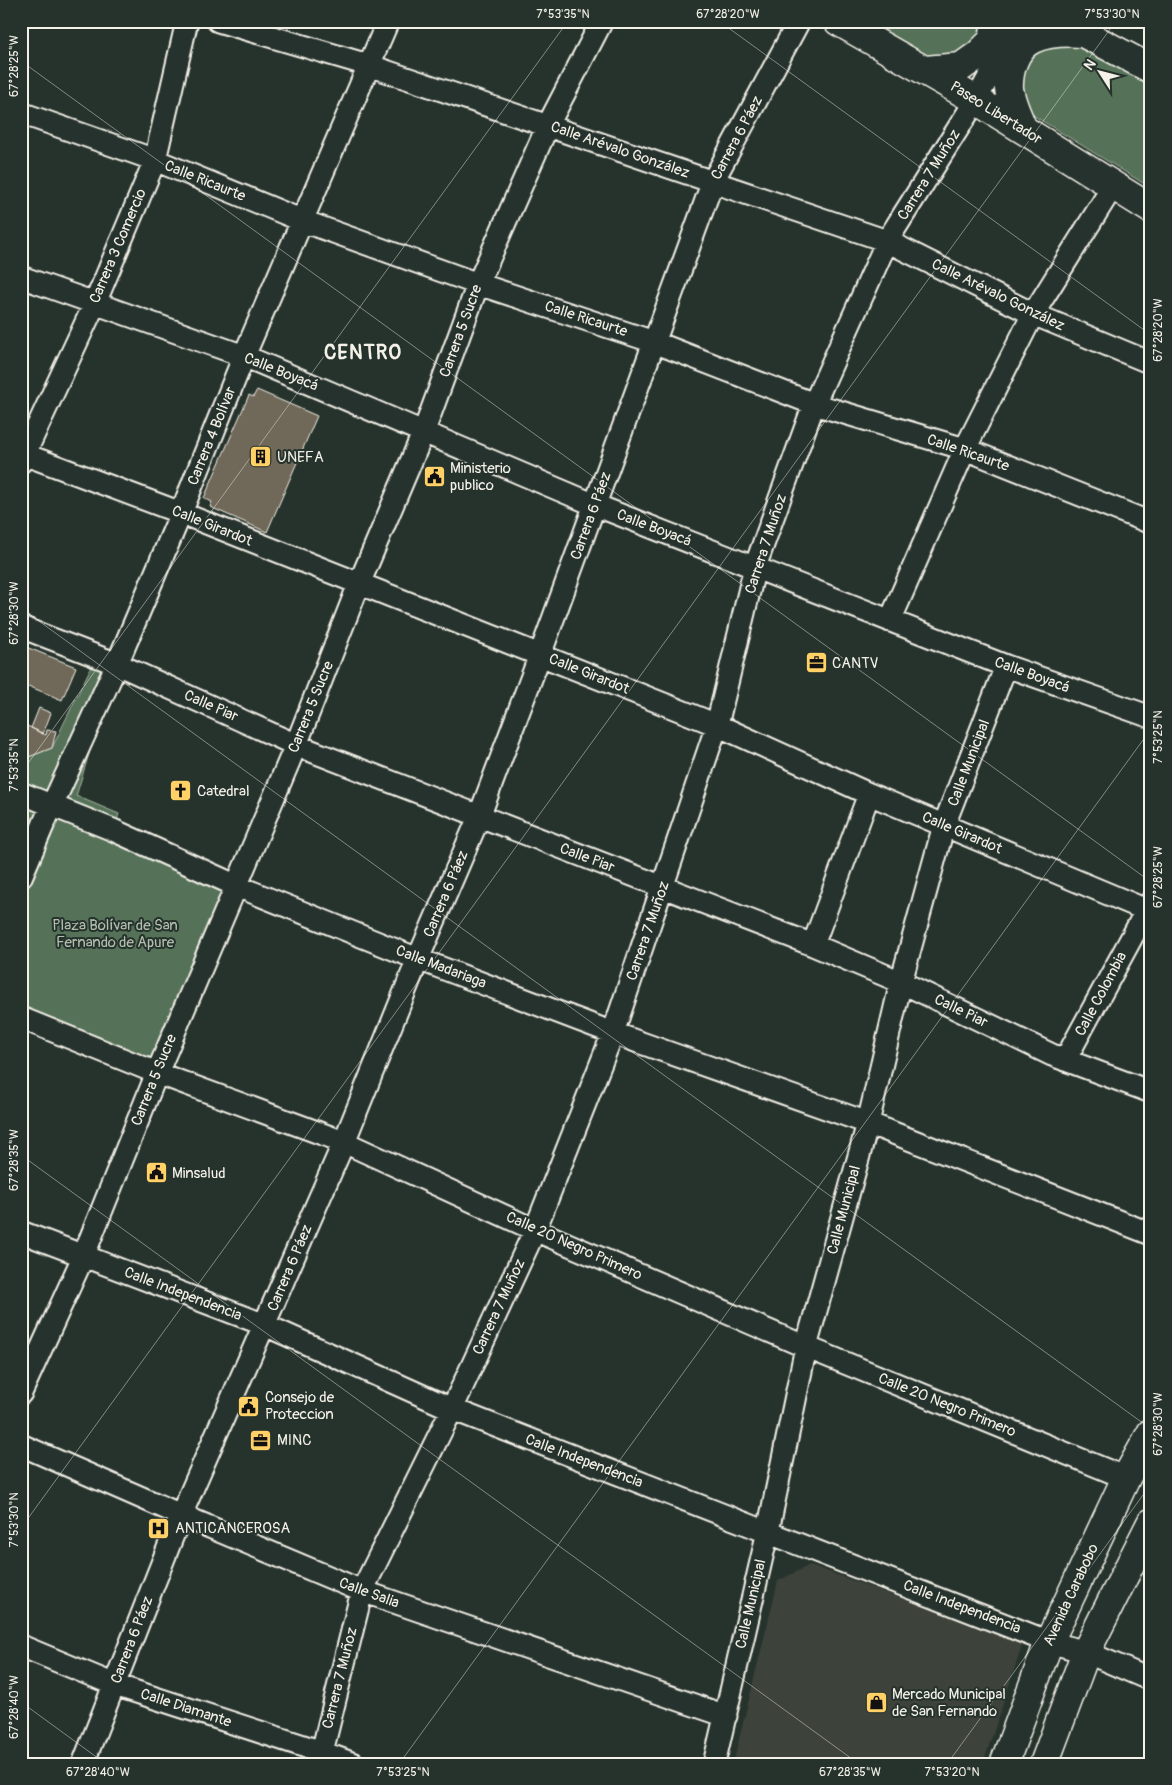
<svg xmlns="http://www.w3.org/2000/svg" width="1172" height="1785" viewBox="0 0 1172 1785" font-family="Pangolin,sans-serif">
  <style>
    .built { fill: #3c433a }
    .green { fill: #557259; stroke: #a4b2a0 }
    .building { fill: #706758; stroke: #f4f1e8 }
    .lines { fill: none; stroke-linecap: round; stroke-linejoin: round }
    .minor-casing { stroke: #f4f1e8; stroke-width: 25 }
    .trunk-casing { stroke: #f4f1e8; stroke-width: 31 }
    .minor { stroke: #26332d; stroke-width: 21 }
    .trunk { stroke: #26332d; stroke-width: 28 }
    .ticks { fill: none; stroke: #f4f1e8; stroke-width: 1; stroke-opacity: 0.45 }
    .labels { text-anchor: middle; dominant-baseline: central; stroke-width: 4; stroke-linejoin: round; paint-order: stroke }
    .street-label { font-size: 15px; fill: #f4f1e8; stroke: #26332d }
    .poi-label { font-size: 15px; fill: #f4f1e8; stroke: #26332d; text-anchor: start }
    .park-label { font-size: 15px; fill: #b4beaf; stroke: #26332d }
    .district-label { font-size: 20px; font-weight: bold; letter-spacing: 1px; fill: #f4f1e8; stroke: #26332d }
    .neatline { fill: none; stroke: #f4f1e8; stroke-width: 2 }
    .ticks-label { font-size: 12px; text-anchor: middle; fill: #f4f1e8 }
  </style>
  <rect width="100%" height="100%" fill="#26332d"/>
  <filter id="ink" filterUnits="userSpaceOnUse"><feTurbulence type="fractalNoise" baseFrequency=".02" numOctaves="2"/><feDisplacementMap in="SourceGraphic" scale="10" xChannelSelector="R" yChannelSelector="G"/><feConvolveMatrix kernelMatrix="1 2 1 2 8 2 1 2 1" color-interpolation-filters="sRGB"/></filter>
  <g filter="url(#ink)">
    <path class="built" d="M810,1565l213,78 -40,121h-250l45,-183z"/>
    <path class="green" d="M864,21h125l-1,16 -49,27z
      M1062,42l26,9 63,34v103l-128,-79 -3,-45 20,-21z
      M117,664l-41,132 43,18 -6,16 124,56 -80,187 -136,-55v-141l23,-54 -23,-10v-53l31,-12 39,-81z"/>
    <path class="building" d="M257,390l60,26 -50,116 -57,-25 2,-5 -8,-4 45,-103 4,2z
      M21,645l55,22 -14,33 -41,-17z
      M39,708l12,5 -8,21 -12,-6z
      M21,723l25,12 1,-5 9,1 -4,17 -31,12z"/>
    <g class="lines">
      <defs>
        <path id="minor" d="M218,21l150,44 519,176 146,73 118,49
          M21,113l134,47 148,61 175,63 176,58 160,62 151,45 186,74
          M21,277l223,79 351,149 411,161 145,51
          M21,453l160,60 536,212 152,69 282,118
          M21,462l74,-159 60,-143 32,-139
          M890,621l75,-172 68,-135 80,-128
          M21,627l96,37 179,81 517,200 88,37 151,73 99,37
          M21,793l92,37 124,56 181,73 195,74 255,90 283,111
          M21,877l23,-54 73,-159 64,-151 63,-157 144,-335
          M813,945l56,-151
          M21,1018l136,55 187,69 191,88 271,117 320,131
          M1065,1060l86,-158
          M21,1232l244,93 187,84 597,233 37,10 65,28
          M21,1393l62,-136 74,-184 139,-328 63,-161 65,-153 54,-147 70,-159 54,-104
          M21,1445l160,70 181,76 364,125
          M21,1646l94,39 207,67 32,12
          M83,1764l98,-249 163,-373 74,-183 61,-142 61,-162 173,-474 86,-160
          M319,1764l43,-173 90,-182 83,-179 78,-197 104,-308 38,-158 59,-163 73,-163 89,-141 44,-79
          M714,1764l54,-233 38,-184 62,-224 33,-141 43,-157 62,-159"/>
        <path id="trunk" d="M838,21l138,79 175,109
          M1066,24l85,45
          M925,70l36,-3 17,-12 15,-15 3,-19
          M1023,129c-5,-12 -12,-26 -14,-40 -1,-18 6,-42 24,-50 15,-7 33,-7 49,-6
          M1004,1764l45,-122 77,-164 25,-45
          M1044,1764l42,-112 65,-129"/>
      </defs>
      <use href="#minor" class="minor-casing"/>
      <use href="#trunk" class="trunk-casing"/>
      <use href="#minor" class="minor"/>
      <use href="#trunk" class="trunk"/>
    </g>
  </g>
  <path class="ticks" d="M719,21l432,314M21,61l1130,821M21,608l1130,821M21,773l547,-752M21,1155l838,609M21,1528l1095,-1507M21,1702l85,62M399,1764l752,-1035M947,1764l204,-280"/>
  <defs>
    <symbol id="building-square" viewBox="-11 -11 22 22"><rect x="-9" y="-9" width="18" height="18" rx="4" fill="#ffd166" stroke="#26332d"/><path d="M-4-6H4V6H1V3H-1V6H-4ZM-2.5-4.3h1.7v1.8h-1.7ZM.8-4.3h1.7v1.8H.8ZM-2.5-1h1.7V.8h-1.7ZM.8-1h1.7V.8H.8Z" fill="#111"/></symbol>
    <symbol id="civic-square" viewBox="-11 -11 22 22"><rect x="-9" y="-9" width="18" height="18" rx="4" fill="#ffd166" stroke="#26332d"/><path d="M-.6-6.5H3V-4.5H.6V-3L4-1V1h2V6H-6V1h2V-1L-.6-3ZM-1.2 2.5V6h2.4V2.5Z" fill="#111"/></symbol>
    <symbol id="office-square" viewBox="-11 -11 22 22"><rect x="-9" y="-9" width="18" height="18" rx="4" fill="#ffd166" stroke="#26332d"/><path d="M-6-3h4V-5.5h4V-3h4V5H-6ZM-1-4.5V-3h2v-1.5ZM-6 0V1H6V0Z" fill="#111"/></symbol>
    <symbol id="church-square" viewBox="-11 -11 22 22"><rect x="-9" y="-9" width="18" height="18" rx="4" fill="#ffd166" stroke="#26332d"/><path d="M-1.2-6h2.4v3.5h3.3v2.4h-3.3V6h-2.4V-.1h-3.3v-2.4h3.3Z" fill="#111"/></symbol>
    <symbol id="hospital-square" viewBox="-11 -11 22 22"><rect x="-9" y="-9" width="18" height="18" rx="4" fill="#ffd166" stroke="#26332d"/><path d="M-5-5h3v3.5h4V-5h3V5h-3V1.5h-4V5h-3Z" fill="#111"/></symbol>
    <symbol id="shop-square" viewBox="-11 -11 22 22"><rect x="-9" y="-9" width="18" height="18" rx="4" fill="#ffd166" stroke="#26332d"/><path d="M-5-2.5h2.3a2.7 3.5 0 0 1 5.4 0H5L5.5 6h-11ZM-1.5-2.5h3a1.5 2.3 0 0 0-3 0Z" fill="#111"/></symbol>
  </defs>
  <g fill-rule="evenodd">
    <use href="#building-square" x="248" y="444" width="25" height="25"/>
    <use href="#civic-square" x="422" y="464" width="25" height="25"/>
    <use href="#office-square" x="804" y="650" width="25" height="25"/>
    <use href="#church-square" x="168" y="778" width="25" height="25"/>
    <use href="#civic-square" x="144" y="1160" width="25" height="25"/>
    <use href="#civic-square" x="236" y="1394" width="25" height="25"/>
    <use href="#office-square" x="248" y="1428" width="25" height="25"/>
    <use href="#hospital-square" x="146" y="1516" width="25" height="25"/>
    <use href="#shop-square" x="864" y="1690" width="25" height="25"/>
  </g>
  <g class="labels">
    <g class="street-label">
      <text transform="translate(996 113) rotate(32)">Paseo Libertador</text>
      <text transform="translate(737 138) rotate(-62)">Carrera 6 Páez</text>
      <text transform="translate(620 150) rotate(19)">Calle Arévalo González</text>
      <text transform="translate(929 175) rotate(-58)">Carrera 7 Muñoz</text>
      <text transform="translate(205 181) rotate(22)">Calle Ricaurte</text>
      <text transform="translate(118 246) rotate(-67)">Carrera 3 Comercio</text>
      <text transform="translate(998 295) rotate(26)">Calle Arévalo González</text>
      <text transform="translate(586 319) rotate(18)">Calle Ricaurte</text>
      <text transform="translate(461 331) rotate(-70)">Carrera 5 Sucre</text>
      <text transform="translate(281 372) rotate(22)">Calle Boyacá</text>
      <text transform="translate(212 436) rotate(-68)">Carrera 4 Bolívar</text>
      <text transform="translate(968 453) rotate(19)">Calle Ricaurte</text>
      <text transform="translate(591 516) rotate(-70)">Carrera 6 Páez</text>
      <text transform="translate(212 526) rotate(22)">Calle Girardot</text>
      <text transform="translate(654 528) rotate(21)">Calle Boyacá</text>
      <text transform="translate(766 544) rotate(-72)">Carrera 7 Muñoz</text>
      <text transform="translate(589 674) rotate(22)">Calle Girardot</text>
      <text transform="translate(1032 675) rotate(20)">Calle Boyacá</text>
      <text transform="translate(211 706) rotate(24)">Calle Piar</text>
      <text transform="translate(311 707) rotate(-68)">Carrera 5 Sucre</text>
      <text transform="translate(969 763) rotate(-69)">Calle Municipal</text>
      <text transform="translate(962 833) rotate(23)">Calle Girardot</text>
      <text transform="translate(587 858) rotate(21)">Calle Piar</text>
      <text transform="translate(446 894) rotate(-67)">Carrera 6 Páez</text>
      <text transform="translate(648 931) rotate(-71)">Carrera 7 Muñoz</text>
      <text transform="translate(441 967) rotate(21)">Calle Madariaga</text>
      <text transform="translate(1101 994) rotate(-62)">Calle Colombia</text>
      <text transform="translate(961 1011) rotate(26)">Calle Piar</text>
      <text transform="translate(154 1080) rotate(-68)">Carrera 5 Sucre</text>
      <text transform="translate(844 1210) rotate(-75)">Calle Municipal</text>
      <text transform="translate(574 1246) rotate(24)">Calle 20 Negro Primero</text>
      <text transform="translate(290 1268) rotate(-67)">Carrera 6 Páez</text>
      <text transform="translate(183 1294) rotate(21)">Calle Independencia</text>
      <text transform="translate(499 1307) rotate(-65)">Carrera 7 Muñoz</text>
      <text transform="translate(947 1405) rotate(22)">Calle 20 Negro Primero</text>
      <text transform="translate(584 1461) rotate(21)">Calle Independencia</text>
      <text transform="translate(369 1593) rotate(20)">Calle Salia</text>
      <text transform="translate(1071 1595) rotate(-65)">Avenida Carabobo</text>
      <text transform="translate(751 1604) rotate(-77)">Calle Municipal</text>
      <text transform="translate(962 1607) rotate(21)">Calle Independencia</text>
      <text transform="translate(132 1640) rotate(-69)">Carrera 6 Páez</text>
      <text transform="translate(340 1678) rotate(-76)">Carrera 7 Muñoz</text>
      <text transform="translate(186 1708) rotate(18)">Calle Diamante</text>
    </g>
    <g class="poi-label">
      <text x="277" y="457">UNEFA</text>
      <text x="450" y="468">Ministerio<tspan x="450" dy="17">publico</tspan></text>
      <text x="832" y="663">CANTV</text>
      <text x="197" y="791">Catedral</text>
      <text x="172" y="1173">Minsalud</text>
      <text x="265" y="1397">Consejo de<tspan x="265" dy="17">Proteccion</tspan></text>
      <text x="277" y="1440">MINC</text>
      <text x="175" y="1528">ANTICANCEROSA</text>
      <text x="892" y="1694">Mercado Municipal<tspan x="892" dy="17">de San Fernando</tspan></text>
    </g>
    <g class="park-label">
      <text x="115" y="925">Plaza Bolívar de San<tspan x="115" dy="17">Fernando de Apure</tspan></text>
    </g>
    <g class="district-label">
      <text x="363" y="352">CENTRO</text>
    </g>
  </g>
  <rect width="1172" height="1785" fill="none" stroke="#26332d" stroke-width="55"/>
  <g transform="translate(1100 72) rotate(306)" stroke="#26332d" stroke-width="4" paint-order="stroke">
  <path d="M0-4L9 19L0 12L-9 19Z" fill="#f4f1e8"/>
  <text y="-8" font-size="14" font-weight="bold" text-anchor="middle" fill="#f4f1e8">N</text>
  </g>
  <rect x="28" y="28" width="1116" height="1730" class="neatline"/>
  <g class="ticks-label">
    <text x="563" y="18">7°53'35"N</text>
    <text x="728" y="18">67°28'20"W</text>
    <text x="1112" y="18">7°53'30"N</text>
    <text transform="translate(14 66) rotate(-90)" y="4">67°28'25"W</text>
    <text transform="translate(1158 330) rotate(-90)" y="4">67°28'20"W</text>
    <text transform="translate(14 613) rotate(-90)" y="4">67°28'30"W</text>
    <text transform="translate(1158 737) rotate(-90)" y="4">7°53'25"N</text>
    <text transform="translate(14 765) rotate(-90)" y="4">7°53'35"N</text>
    <text transform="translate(1158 877) rotate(-90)" y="4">67°28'25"W</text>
    <text transform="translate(14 1160) rotate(-90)" y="4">67°28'35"W</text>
    <text transform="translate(1158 1424) rotate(-90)" y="4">67°28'30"W</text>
    <text transform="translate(14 1520) rotate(-90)" y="4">7°53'30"N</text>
    <text transform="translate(14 1707) rotate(-90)" y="4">67°28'40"W</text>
    <text x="98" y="1776">67°28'40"W</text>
    <text x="403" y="1776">7°53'25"N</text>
    <text x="850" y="1776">67°28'35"W</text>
    <text x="952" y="1776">7°53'20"N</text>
  </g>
</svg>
